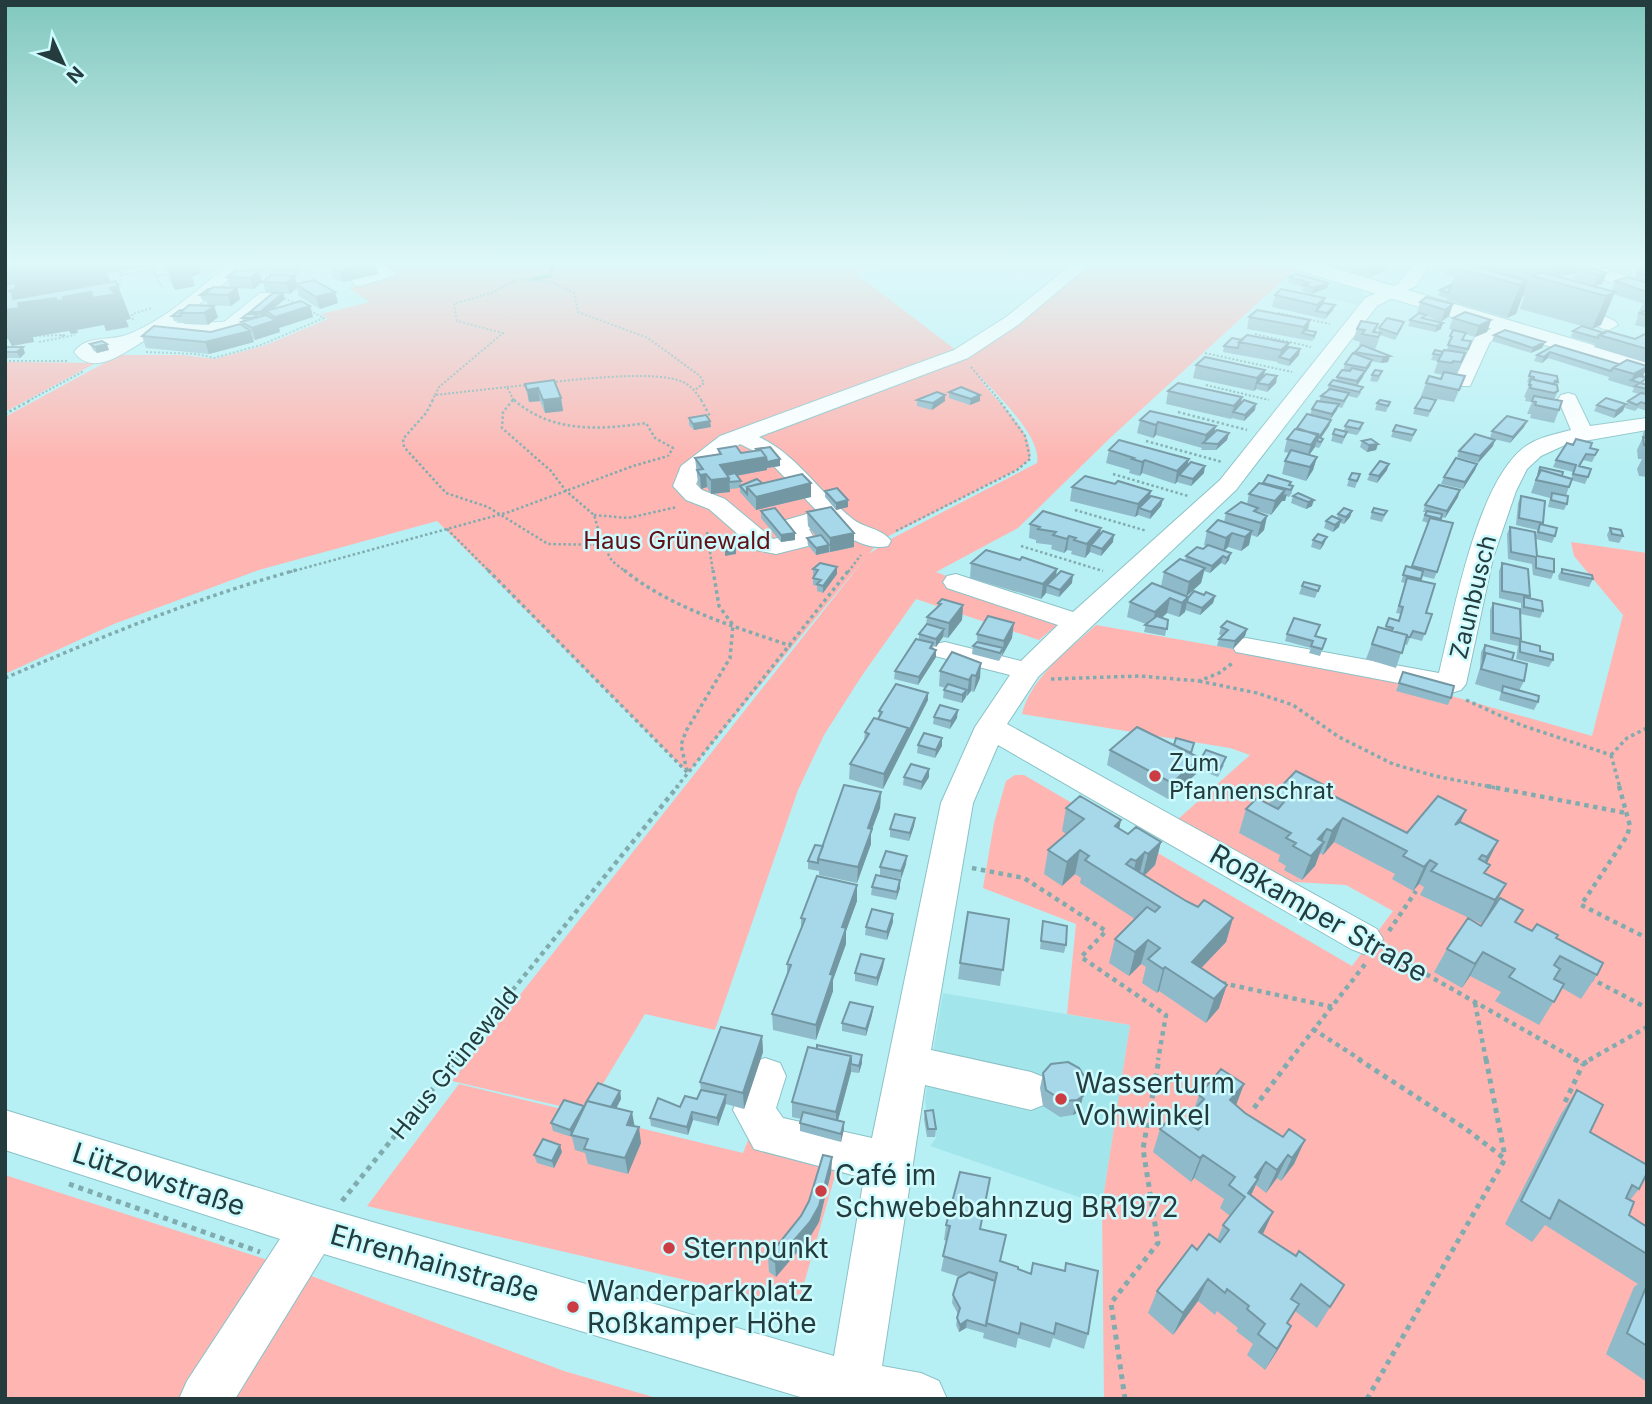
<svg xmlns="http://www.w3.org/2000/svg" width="1652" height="1404" viewBox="0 0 1652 1404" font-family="Inter,sans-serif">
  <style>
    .built { fill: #a2e6eb }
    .green { fill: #ffb5b1; fill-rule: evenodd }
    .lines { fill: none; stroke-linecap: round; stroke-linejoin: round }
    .stream { stroke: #69b26c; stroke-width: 3.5 }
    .minor-casing { stroke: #8ac2c7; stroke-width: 2 }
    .major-casing { stroke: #8ac2c7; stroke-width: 2 }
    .path-far4 { stroke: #80acaf; stroke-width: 2; stroke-dasharray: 2 2; stroke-linecap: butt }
    .path-far3 { stroke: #80acaf; stroke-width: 2.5; stroke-dasharray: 2.5 2.5; stroke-linecap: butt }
    .path-far2 { stroke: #80acaf; stroke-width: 3.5; stroke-dasharray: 3.5 3.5; stroke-linecap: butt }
    .path-far1 { stroke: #80acaf; stroke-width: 4.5; stroke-dasharray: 4.5 4.5; stroke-linecap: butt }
    .path { stroke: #80acaf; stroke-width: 5; stroke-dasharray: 5 5; stroke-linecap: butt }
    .minor { fill: #fff; fill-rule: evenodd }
    .major { fill: #fff; fill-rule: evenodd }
    .wall { fill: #8fbac9 }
    .shaded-wall { fill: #7497a4 }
    .building { fill: #a6d8ea; stroke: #7497a4; stroke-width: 2 }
    .poi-dot { fill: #cb3c43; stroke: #cdfbfe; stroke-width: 2.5 }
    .labels { text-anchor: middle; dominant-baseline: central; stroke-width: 5; stroke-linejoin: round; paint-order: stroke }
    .park-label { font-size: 24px; fill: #630f16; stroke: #cdfbfe }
    .street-label { font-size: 24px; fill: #253c3e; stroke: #cdfbfe }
    .poi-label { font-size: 24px; fill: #253c3e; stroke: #cdfbfe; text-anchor: start }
    .near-street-label { font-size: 28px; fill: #253c3e; stroke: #cdfbfe }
    .near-poi-label { font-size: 28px; fill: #253c3e; stroke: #cdfbfe; text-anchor: start }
  </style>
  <rect width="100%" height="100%" fill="#b7f0f4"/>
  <path class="built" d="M1294,270l67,20 4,6 -8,9 -80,-20z
    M943,993l187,32 -28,180 -172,-59 6,-8 -2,-21h-7l-2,-18z"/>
  <path class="green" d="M389,265h490l-24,8 106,81 120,-89h136l18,5c13,-11 43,-5 59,0l-184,168 -92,90 -82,44 127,48 -24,20 -123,-41 -55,78 -37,58 -26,55 -83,240 -70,-16 -59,98 -134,-31 414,-524 -178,216 -251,-252 -178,49 -145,54 -109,50v-257l114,-62h64l32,4 51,-14 62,-26 -7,-5 49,-12 -21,-14 48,-13 -16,-8zM978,374c18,20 64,62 59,89l-146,76 -22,15 10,-13 138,-71 13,-11c6,-29 -41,-61 -52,-85z
    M5,362l91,1 -91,49z
    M1571,542l76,11v846h-543l-2,-194 28,-180 -63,-11 9,-90 -93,-36 11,-65 12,-42 9,-6h9l328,191 41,-55 -47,-26 -51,-3 -21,-7 -97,-55 73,-65 -20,-7 -208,-34c9,-37 47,-64 74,-89l275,48 221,63 31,-121 -49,-59z
    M459,1084l284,69 6,-15 90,24 -38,132 -25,7 -409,-95z
    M5,1175l272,88 287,108 96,28h-655z"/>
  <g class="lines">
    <path class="stream" d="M532,279l18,-3 3,-11"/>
    <defs>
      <path id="minor" d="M228,265h19l-71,58 48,-1 36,-29h12l3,4 -3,4c-32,26 -38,34 -81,33 -10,0 -24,-3 -33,0 -22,7 -61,49 -84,18 13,-18 37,-10 55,-18 37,-15 68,-44 99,-69z
        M363,265h22l11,8 -2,3 -34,10 -6,-1 -2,-4 2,-4 19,-5z
        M1071,265h18l-71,60 -50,33 -209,79c39,18 61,57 95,83 11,8 29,9 37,21l-3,5c-20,5 -45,-10 -59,-23l-20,6 6,11 -3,5 -36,9 -20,-4 -47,-41 -23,-9 -13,-14 8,-20 39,-30 234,-86 52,-33zM740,444l24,12 53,55 -31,9 -3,5 6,11 -16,3 -48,-40 -23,-9 -6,-6 7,-14z
        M1413,265h16l-13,21 -39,20 -141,184 -198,187 -31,47 370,205 6,10 -6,10 -13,5 -13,-5 -353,-204 -25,58 -42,247 100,22 15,6 6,13 -6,13 -15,6 -106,-25 -43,281 39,7 18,8 8,18h-140l-483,-145 -89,145h-56l8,-18 93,-142 -275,-89v-40l309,95 520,151 30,-178 -110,-29 -21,-39 17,-47 15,-5 15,5 6,13 -10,32 7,10 89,20 69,-335 34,-76 35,-52 -75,-19 -4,-6 4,-6 10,-2 76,19 37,-36 -111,-37 -4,-6 4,-6 9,-2 117,38 147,-132 145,-182 33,-14z
        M1566,265h25l56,18v11l-79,-26z
        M1566,298l49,23 3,4 -9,5 -6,-1 -43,-22 -3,-4 3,-4z
        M1508,322l9,5 -27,15 -20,44h-14l-3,-4 23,-47z
        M1568,393l7,2 15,31 57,-8v12l-80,14 -26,12 -14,13 -11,22 -23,67 -27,126 -5,6 -10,3 -215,-41 -4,-6 4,-6 10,-2 193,35c14,-57 38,-193 87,-227 13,-9 30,-12 45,-16l-13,-31 3,-4z"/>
      <path id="major" d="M1291,265h32l324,96v15l-353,-107z"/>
    </defs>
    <use href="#minor" class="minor-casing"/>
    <use href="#major" class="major-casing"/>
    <path class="path-far4" d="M257,273l31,1
      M121,275l32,-5 9,18
      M157,276l15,-2
      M287,276l37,-11
      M114,288h5l2,-16
      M284,298l15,7
      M1278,313l52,11
      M133,320l-1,-6 20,-6
      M1255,334l56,13
      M35,336l30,-1 -4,1
      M39,342l36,-7
      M146,352l51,2 17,4 47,-13 63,-27 -15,-8
      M1205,353l87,19
      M5,361h63
      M971,367l29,34
      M552,382c32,-3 104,-12 131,0 9,4 14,12 19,19
      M1206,385l63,15
      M507,387l20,-2
      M435,395l4,-8 64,-54 -46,-12 -3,-17 40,-12 24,-13 33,3 23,11 4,19 70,26 52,38 4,7 -9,7
      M513,399l3,2
      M28,401l56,-30
      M432,401l3,-6 72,-8 6,12 -2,2"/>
    <path class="path-far3" d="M433,400l-7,13 -23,26 1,8 42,46 42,14 60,37 55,1
      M513,400l-10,12 -1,16 49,43 15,20 28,24 9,30
      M514,400c38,33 85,30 132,23l9,15 18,10 -5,8
      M701,400l9,16
      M1178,412l69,18
      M5,414l26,-14
      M1146,441l76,21
      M1113,474l75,22
      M1075,510l72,21
      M594,515l34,3 49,-11
      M447,529l43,43
      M896,531l121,-61 13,-11 -5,-23 -26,-36
      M707,532l6,40
      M603,545l9,16 14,11
      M1021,546l82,25
      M290,572l219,-60 124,-46 35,-10
      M848,572l13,-17"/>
    <path class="path-far2" d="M488,570l200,203
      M624,570c46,38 112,57 167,76
      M5,678c96,-41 191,-80 291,-108
      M1051,679l88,-3 60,5 20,-8 15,-11
      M1199,681l58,12 36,12 46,32 54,27 42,12 61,12
      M1466,700l55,25 90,30
      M1611,755l9,33
      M1611,755l16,-17 20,-10
      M687,771l-6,-26 5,-14 44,-73 3,-33 -14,-19 -6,-36
      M676,788l173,-218"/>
    <path class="path-far1" d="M1487,786l139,27
      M1619,786l11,40 -3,10 -46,69 66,33
      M972,868l52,10 82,53 -25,26 85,58 -8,45
      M1389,931l27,-40
      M1387,952l190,108
      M1590,978l57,30
      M1222,983l111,24
      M1475,1003l11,57
      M1313,1029l48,31
      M456,1060l222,-274
      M1290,1060l76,-97
      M1589,1060l58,-33"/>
    <path class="path" d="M1358,1059l108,70 39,30
      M1486,1059l19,98
      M1574,1059l9,5 9,-5
      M1565,1102l18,-38
      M1254,1108l37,-49
      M69,1184l191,68
      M342,1201l115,-142
      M1125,1399l-14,-96 47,-60 -15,-94 16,-90
      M1367,1399l138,-240"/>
    <use href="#minor" class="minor"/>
    <use href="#major" class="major"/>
  </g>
  <path class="wall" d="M164,265h34l3,8 -9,4 3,9 -20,4 -5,-9z
    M250,265h53v1l-7,7 -37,-2 3,11 -8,7 -17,-1 3,11 -9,7 -23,-1 -2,-5h-4l-2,-5 30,-7 -3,-11 25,-6z
    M1326,265h62l-1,5 -19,8z
    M1443,265h136l-3,8 -16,3 -1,1 52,14 4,-10 32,2v45l-12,-3 3,-8 -1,-1 5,-11 2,-1 -30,-10 -13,31 -9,4 43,10 12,-6v30l-53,-16 1,-3 -24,-7 2,-6 9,-5 -62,-17 4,-12 -2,-1 -6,18 -9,4 -61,-18 1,-2 -9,-2 2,-6 11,-5 3,-8 -9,-2 3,-7 -5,-1z
    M330,266l48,8 -35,8 -11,-5z
    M1578,268l29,5 -5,11 -8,2 -21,-7z
    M1647,269v12l-12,-2 2,-6z
    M295,276l2,8 38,8 3,11 -18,6 -21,-13 -2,-8 -7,6 -7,-1 2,6 -13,11 38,-4 3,11 -34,11 1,4 -25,8 -3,-2 2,4 -45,12 -63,-6 -4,-12 69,-4 32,-6 -1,-8 8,-4v-2l23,-19h-7l-3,-11z
    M1289,277l39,6 -1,5 -15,6 -10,-3 1,-4 -15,-5z
    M1275,295l48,8 10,7 -8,9 -53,-12z
    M1420,302l33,2 -4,12 -8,6 -16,-6v2l16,11 -6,3 -27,-6 2,-6 8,-6 -1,-1z
    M189,305l29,12 -10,8 -24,-1 -1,-2 -9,-1 -2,-5z
    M1249,317l61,3 -2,10 8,2 -1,6 -3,3 -65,-12z
    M1453,318l38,2 -4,12 -12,5 -10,-3 -2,6 8,1 -14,33 8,2 -11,26 -33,-6 5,-13 15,-4 2,-4 -9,-2 4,-12 -7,-1 4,-10 8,2 4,-2 2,-7 -1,-1 5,-12 -4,-1z
    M1378,324l-2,8 2,1 1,-5h23l-7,12 -15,-5 -3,10 -2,4 -5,-1 18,14 -7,1 -10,-2 -1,5 -13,19 4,8 -4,5 -9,-2 -6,12 -4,-1 -8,13 -1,6 -8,12 2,1 -2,6 -2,3 -4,-1 -6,8 8,2 -4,13 -7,11 -24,-7 3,-13 4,-8 -5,-1 3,-13 23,-24 2,-6 7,-7 2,-6 6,-5 2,-6 7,-4 1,-4 6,-7 2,-6 9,-10 1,-2 6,-6h-2l1,-4 -7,-2 4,-11z
    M1494,335l51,7 -3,6 -11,5 -39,-12z
    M1232,338l55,11h13l-1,6 -10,11 -12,-3 1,-1 -55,-10 1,-6z
    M90,344l19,6 -12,3 -4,-3z
    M1555,345l64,19 28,2 -4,11 1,7 3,1v26l-9,-3 -3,3 -10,-3 3,-7 11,-7 -7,-2 2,-4 -26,-8 1,-3 -61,-19 -6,5 -8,-2 3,-6z
    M5,347l20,6 -5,5h-15z
    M1196,365l69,5 -1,6h13l-1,7 -9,9 -11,-3 -2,2 -61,-13z
    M1375,370l5,8 -3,4 -7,-1 2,-6z
    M1531,371l27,11 -1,3 1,6 -4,9 5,10 -5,13 -24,-5 1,-4h-4l5,-12 -7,-1 1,-3 -2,-1 6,-14 -3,-1z
    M525,384l36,14 2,13 -18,2 -5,-12 -11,1z
    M1168,391l74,6 -1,6 14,7 -11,11 -12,-3 -1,1 -65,-15z
    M949,392l31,9 -10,4 -21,-7z
    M917,400l28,1 -13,9 -15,-4z
    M1436,400l-8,17 -15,-3 2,-6z
    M1390,402l-4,10 -11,-2 2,-7z
    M1597,405l26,6 -9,7 -20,-7z
    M1150,411l64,21 15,1 -2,7 -11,10h-15l1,-2 -46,-13 -3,3 -16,-5 3,-13z
    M689,418l22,9 -17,3 -5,-5z
    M1363,423l-2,7 -4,5 -10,-2 -5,11 -11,-3 2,-7 11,-3 1,-5z
    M1647,426v11l-4,-1v-3z
    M1524,427l-14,16 -20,-5 2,-7z
    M1416,430l-5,12 -20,-5 2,-6z
    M1643,437l4,1v39l-8,-1 -2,-7 5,-10h-4l-1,-9z
    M1362,441l16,3 -2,6 -9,2 -7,-5z
    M1493,446l-15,17 -21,-6 2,-6z
    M1590,448l8,2 -6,12 -9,-2 -4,6 9,11 -3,7 -14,-4 -5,16 1,8 -3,6 -16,-3 2,-9 -19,-5 9,-26 31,12 2,-7 -20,-5 3,-7z
    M718,449l23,4 15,-3v-1l24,10v7l-13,2v2l-31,6 5,5v4l21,-2 49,14 -55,13 -16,-18v-4l-10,1v3l-19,2 -4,-7 -6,2 -3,-6 -3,-25 24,-4z
    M1109,450l79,16 16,7 -13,13 -14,-4 -2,2 -33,-11 -2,3 -11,-3 1,-3 -24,-7z
    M1477,464l-2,6 -12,19 -22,-5 3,-7z
    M1387,470l-10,13 -10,-3 3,-6z
    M1360,474l-5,14 -8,-2 2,-7z
    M1291,482l-1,3 2,8 -3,4 -3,-1 -1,5h-3l-11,14 -14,-4v1l10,4 -3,14 -7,7 -6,-2 -2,10 -8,6 -13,-4 -4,4 5,9 -4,5 -4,-2 -11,10 -6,-2 -3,12 -15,13h29l-2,7 -13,12 -15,-5v2l-6,5 -12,-4 -6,5 7,2 -3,16 -21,-4 2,-8 -19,-7 3,-15 31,-16 3,-14 21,-11 1,-5 17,-7 3,-3 -2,-1 3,-14 17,-9 2,-9 21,-9 2,-10 13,-11z
    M1115,484l36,7 -2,7 14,1 -2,7 -11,13 -12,-4 -3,2 -65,-16 2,-14z
    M825,491l23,9v7l-12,3 -11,-13z
    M1298,493l14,13 -6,3 -15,-6 2,-7z
    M1521,496l22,27v2l12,11 -3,7 -16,-4 1,17 17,16 -3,7 -18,-4 -1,-11 -24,-5 -1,-25 3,-7 26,9 1,-6 -21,-5 2,-22z
    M1458,497l-13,21 -3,-1 -2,3 -3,52 -3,7 -12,-3 -2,5 6,32 6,1 -10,27 -12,-3 -3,7 -3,-1 -8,24 -30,-9 12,-32 7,2 4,-11 10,3 2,-7 -5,-1 9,-30 -4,-1 5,-16 6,2 16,-45 -6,-2 4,-9h-3l2,-7z
    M761,511l34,29 -14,2 -20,-24z
    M1352,511l-2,6 -6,7 -4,-1 -1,4 -6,5 -9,-4 2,-7 11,-3 1,-4z
    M1387,511l-5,11 -12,-3 2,-7z
    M807,512l47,35 -38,8 -8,-10 -1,-7 9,-2 -8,-10z
    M1030,524l70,11 13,7 -12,14 -11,-4 -5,6 -14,-4 1,-3 -5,-1 -3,3 -13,-4 1,-4 -16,-2v-3l-7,-2z
    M1610,528l13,8 -4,7 -10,-2 -2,-6z
    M1318,534l6,10 -4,6 -9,-3 2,-7z
    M971,563l85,13 16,7 -13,14 -13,-4 -5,6 -71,-21z
    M1502,563l28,33 -1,2 14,13 -3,7 -19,-4v-11l-22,-5v-27z
    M813,569l24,5 -14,19 -6,-2v-5l-4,-1z
    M1562,569l31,10 -4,8 -30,-7 -1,-4z
    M1302,586h18l-5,12 -16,-4z
    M938,603l25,2 -1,15 -14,18 -5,-1 -7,10 -3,-1 3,11 -18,28 -24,-6 1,-8 24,-32v-5l7,-8 1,-9 10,-10z
    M1493,603l28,36 -1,2 20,10 13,9 -4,7 -33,-8 2,-13 -28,-6v-30z
    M1221,627l26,2 -2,7 -12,13 -16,-3 2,-7 3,-3 -3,-2z
    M977,634l35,4 -13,23 -27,-7 1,-8 4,-4z
    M1287,634l29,2 10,3 -6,17 -11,-3 2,-5 -26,-7z
    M1485,645l27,15 12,21 -5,10 19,11 -4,8 -35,-10 2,-8 -26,-8 5,-16 1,-16z
    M952,652l28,26 -6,14 -3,-1 -4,5 -1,-1 -4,8 -19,-5 1,-8 1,-2 -6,-2 1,-15z
    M1403,672l48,26 -3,7 -52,-14z
    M928,693v7l-45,89 -34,-10 1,-15 14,-24 1,-8 14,-14v-7z
    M934,717l23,1 -7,11 -17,-5z
    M918,745l24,1 -7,12 -18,-5z
    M1110,750l81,4 9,4 -4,16 -28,25 -61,-34z
    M1199,762l25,3 -6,12 -21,-8z
    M929,769v8l-8,13 -18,-5 1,-8z
    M1324,785l-2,6 85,42 59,-23 -6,13 38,18 -11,22 -2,11 21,10 -13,24 -11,16 -62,-29 4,-8 -5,-3 -6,7 -21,-12 3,-5 -61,-32 -11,13 -3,-2 -5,13 -13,14 -18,-10 2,-4 -8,-5 2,-6 -41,-22 7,-24 23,-5 3,-8z
    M881,792l-1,16 -9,24v12l-14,39 -38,-8v-4l-11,-2v-8z
    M1066,808l55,12 -2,9 9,5 33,8 -6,23 -11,10 42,26 12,6 35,11 -7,24 -25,26 18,40 -13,15 -47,-32 -2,2 -15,-10 4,-16 -5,-3 -12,12 -20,-13 6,-24 20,-20 -55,-36 1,-5 -6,-4 -13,12 -18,-12 4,-24 18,-16 -4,-3z
    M915,818l-1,8 -5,15 -19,-4v-8z
    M906,864l-5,15 -21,-4v-8z
    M900,880v8l-4,12 -25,-5 1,-8z
    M857,901l-11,30v13l-13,36v11l-17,49 -43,-10 -1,-16 15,-40v-10l14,-34v-12z
    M1523,910l-7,13 16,8 24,7 41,37 -16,24 -19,-11 -23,37 -44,-24 6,-9 -31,-16 -8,12 -28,-16 13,-23 34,-23z
    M1009,919l-9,67 -42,-7 2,-16z
    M1043,921l23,24 -2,8 -24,-4z
    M893,922l-6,18 -22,-5 1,-8z
    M884,959l-1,8 -6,19 -22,-5v-8z
    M873,1007l-1,8 -6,21 -24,-5v-8z
    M762,1036l1,16 -19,57 -18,-5 -8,22 -25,-6 -5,15 -37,-9 -1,-8 47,-19 4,-9 -1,-8z
    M808,1047l54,16 -3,10 -8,-1 -13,48 6,2v7l-3,13 -41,-11v-8l1,-4 -9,-2v-15z
    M1079,1068v44l-6,3 -13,2 -17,-11 -3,-18 3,-15z
    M1244,1084l-8,21 9,8 38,24 22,3 -11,24 -13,17 -4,-3 -11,15 -10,-8 -5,10 12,39 81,51 -27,43 -22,-17 -7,12 3,3 -12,22 -14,22 -18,-15 6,-11 -17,-13 2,-3 -21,-17 -2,4 -17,-14 -25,34 -25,-22 9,-22 40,-41 20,-10 6,-15 7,-9 -10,-8 4,-9 -30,-21 -3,4 -38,-30 7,-23 29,-6 10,-28z
    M1577,1090l13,42 49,57 -9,11 -1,15 18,12v155l-41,-28 28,-67 4,-3 -93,-59 -13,17 -27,-18 56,-110z
    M620,1091l1,8 -5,10 18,17 7,17 -13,31 -40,-10 -3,-11 -10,-3 -3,-13 -19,-6 -2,-8 33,-17z
    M925,1111l11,18 -1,8h-8l-3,-18z
    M562,1152l-8,16 -17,-5 -3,-8z
    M832,1157l-1,16 -12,49 -9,15 -34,40 -7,-5 -1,-15 33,-41z
    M946,1225l35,4 19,32 18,8 70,65 -4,15 -31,-11 -3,10 -32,-10 -2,10 -33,-10 1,-5 -18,-5 -7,4 -3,-7 2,-11 -6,-11 1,-8 7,-18 -19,-6 6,-30 -3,-1z"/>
  <path class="shaded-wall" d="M5,265h153l-51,8 3,8h-2l2,6 -47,10 55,-11 13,33 -5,1 3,7 -23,4 -2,-6 -27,5 1,3 -7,1 -2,-3 -36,6 1,5 -22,4 -4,-7h-1l-2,-3z
    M166,265h32l3,8 -9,4 3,9 -20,4z
    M294,265h9v1l-7,7z
    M365,265h11l2,9 -35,8 -3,-11z
    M1372,265h16l-1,5 -19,8z
    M1579,265l-3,8 -15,3 5,-10z
    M1564,266l-7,17 -7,-2 5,-11z
    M259,271l3,11 -8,7 -4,-11z
    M1607,273l-5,11 -8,2 5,-11z
    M295,276l2,10 -1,-2 1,4 -7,6 -4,-11z
    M1528,281l-12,33 -9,4 13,-33z
    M1328,283l-1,5 -15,6 2,-6z
    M237,288l3,11 -9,7 -3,-11z
    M335,292l3,11 -18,6 -4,-12z
    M1615,292l-14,33 -9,4 14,-33z
    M283,293l2,6 -17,14 -2,-2 1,3 -5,4 -2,-6z
    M1325,298l-3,11 -6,2 1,-6z
    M1453,304l-4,12 -8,6 4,-12z
    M1335,305l-2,5 -8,9 2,-6z
    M214,306l4,11 -10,8 -4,-12z
    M310,306l3,11 -34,11 1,4 -25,8 -3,-12 24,-8 -1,-3z
    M1310,320l-3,12 -5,1 2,-6z
    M1491,320l-4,12 -12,5 4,-11z
    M1443,323l-2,6 -6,3 2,-6z
    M250,331l4,11 -45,12 -4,-12z
    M1545,342l-3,6 -11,5 2,-5z
    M1289,343l-3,12 -6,2 1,-7z
    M107,344l2,6 -12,3 -2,-6z
    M23,347l2,6 -5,5 -3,-6z
    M1300,349l-1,6 -10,11 1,-6z
    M1550,352l-2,6 -6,5 2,-6z
    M1390,356l-2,6 -7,1 2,-6z
    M1372,360l-2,6 -6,8 2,-6z
    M1647,367l-5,11 -11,2 -2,6 5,-12z
    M1265,370l-3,12 -5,1 -1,6 -2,2 3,-13z
    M1365,371l-2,6 -7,10 1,-6z
    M1277,376l-1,7 -9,9 2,-7z
    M538,388l2,13 -11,1 -2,-12z
    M945,395v6l-13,9 1,-7z
    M980,395v6l-10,4 1,-6z
    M1242,397l-3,13 -6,2 -2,7 3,-13z
    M561,398l2,13 -18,2 -2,-13z
    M1256,404l-1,6 -11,11 1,-6z
    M1339,404l-2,6 -7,10 2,-6z
    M1626,404l-3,7 -9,7 2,-7z
    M1331,420l-2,6 -11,16 2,-6z
    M710,421l1,6 -17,3 -1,-6z
    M1527,421l-3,6 -14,16 3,-6z
    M1158,422l-2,13 -3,3 3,-13z
    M1216,426l-3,13 -9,4 2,-8z
    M1229,433l-2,7 -11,10 2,-6z
    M1318,434l-3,13 -8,11 4,-13z
    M1495,440l-2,6 -15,17 2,-7z
    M1378,444l-2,6 -9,2 2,-7z
    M766,457l14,2v7l-13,2v2l-42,8 -5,-13z
    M1317,457l-4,13 -7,11 4,-14z
    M1189,459l-3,13 -7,3 -2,7 -2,2 2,-13z
    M1145,460l-3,13 -2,3 2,-14z
    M1389,464l-2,6 -10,13 2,-7z
    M1477,464l-2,6 -12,19 2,-7z
    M1205,466l-1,7 -13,13 2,-7z
    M706,474l1,13 -6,2 -1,-14z
    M729,478l1,14 -19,2v-14z
    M811,483v14l-55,13v-13z
    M1285,490l-1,5 3,-1 -2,7h-3l-11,14 4,-14z
    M1460,490l-2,7 -13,21 2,-7z
    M1151,491l-3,14 -9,3 -1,7 -3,2 3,-13z
    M1163,499l-2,7 -11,13 1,-7z
    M848,500v7l-12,3v-7z
    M1314,500l-2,6 -6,3 2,-7z
    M1352,511l-2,6 -6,7 2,-7z
    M1267,516l-3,14 -7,7 4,-14z
    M1341,520l-2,7 -6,5 2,-7z
    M1101,528l-2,14 -8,3 -1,7 -5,6 2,-14z
    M1252,531l-3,14 -8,6 4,-14z
    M795,533v7l-14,2v-7z
    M854,533v14l-24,5v-14z
    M1232,533l-4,14 -5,5 3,-14z
    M1114,535l-1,7 -12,14 1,-7z
    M1069,536l-2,14 -3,3 3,-14z
    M1327,537l-3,7 -4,6 2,-7z
    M829,545v7l-13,3v-7z
    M736,547v7l-11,2v-7z
    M1231,553l-2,7 -4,5 2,-7z
    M1223,556l-2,7 -11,10 2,-7z
    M837,567v7l-14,19v-7z
    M1205,568l-4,15 -15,14 3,-15z
    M1057,569l-2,14 -8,2 -1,8 -5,6 2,-15z
    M1073,575l-1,8 -13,14 1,-7z
    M1215,596l-2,7 -13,12 2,-7z
    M1188,597l-3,15 -6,5 3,-14z
    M1170,598l-3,15 -15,14 3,-15z
    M963,605l-1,15 -14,18 1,-15z
    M1014,623l-2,15 -10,18 2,-15z
    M944,629l-1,8 -7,10v-8z
    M1247,629l-2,7 -12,13 2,-8z
    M936,650v7l-18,28 1,-8z
    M981,663l-1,15 -6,14 2,-16z
    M972,675l-1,16 -4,5 2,-16z
    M967,690l-1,7 -4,6v-8z
    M928,693v7l-45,89 1,-15 24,-46z
    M958,710l-1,8 -7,11 1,-8z
    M942,738v8l-7,12 1,-8z
    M1200,758l-4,16 -28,25 4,-16z
    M929,769v8l-8,13 1,-8z
    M881,792l-1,16 -9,24v12l-14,39 1,-16 10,-39z
    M1466,810l-11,24v-9z
    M915,818l-1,8 -5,15 1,-8z
    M1343,818l-9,24 -11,13 9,-24z
    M1121,820l-5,24 -1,-18z
    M1327,829l-7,17 4,-4 -9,24 -13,14 16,-41z
    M1498,841l-12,24 -11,16 12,-24z
    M1161,842l-6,23 -13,13 6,-24z
    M1080,850l-5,24 -13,12 5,-24z
    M1145,852l-6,24 -9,9 6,-24z
    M907,856l-1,8 -5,15v-8z
    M1430,860l-11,24 -6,7 11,-24z
    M900,880v8l-4,12 1,-8z
    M1506,884l-13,24 -11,16 13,-24z
    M857,885v16l-11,30v13l-13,36v11l-17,49v-15l26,-98z
    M893,914v8l-6,18v-8z
    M1233,918l-7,24 -38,40 4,-20z
    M1148,940l-7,24 -12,12 6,-24z
    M1483,952l-13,24 -8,12 13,-24z
    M884,959l-1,8 -6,19v-8z
    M1165,967l-6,24 -2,2 6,-24z
    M1227,985l-8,23 -13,15 8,-24z
    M873,1007l-1,8 -6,21v-7z
    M762,1036l1,16 -19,57 -1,-16z
    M862,1055v8l-3,10v-7z
    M851,1056v16l-15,56v-16z
    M1087,1081l-8,31 -6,3 4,-15z
    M1244,1084l-9,24 -5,-8z
    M620,1091l1,8 -10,19 -2,-8z
    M726,1095v8l-8,23 -1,-8z
    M584,1106l1,8 -14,21 1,3 -2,-8z
    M632,1112l3,16 -8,-3z
    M692,1112l1,8 -5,15 -1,-8z
    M844,1122v7l-3,13v-8z
    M639,1127l2,16 -13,31 -3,-16z
    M1305,1140l-11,24 -13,17 11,-23z
    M560,1145l2,7 -8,16 -2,-7z
    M1203,1155l-9,23 -3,4 9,-24z
    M1288,1155l-11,23 -11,15 11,-23z
    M832,1157l-1,16 -12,49 -9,15 -34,40 -1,-15 35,-40z
    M1266,1162l-18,40 -10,14 17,-39z
    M1273,1212l-10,22 -4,-2z
    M1208,1279l-10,22 -25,34 10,-22z
    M967,1320l-1,8 -7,4 1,-7z
    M1291,1326l-12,22 -14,22 12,-21z"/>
  <path class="building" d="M332,265h33l-25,6 -10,-5z
    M1463,265h8l57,16 -8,4 -63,-17z
    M1537,265h24l3,1 -9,4z
    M1585,266l22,7 -8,2 -21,-7z
    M1641,268l6,1v6l-10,-2z
    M236,270l23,1 -9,7 -23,-1z
    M1541,272l74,20 -9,4 -74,-20z
    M1296,274l32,9 -14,5 -11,-3 6,-2 -20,-6z
    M271,275l24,1 -9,7 -23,-1z
    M1628,277l19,6v9l-32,-11z
    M314,280l21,12 -19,5 -20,-13z
    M116,281l2,5 -8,2 6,6 -23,4 -2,-6 -28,5 1,3 -7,1 -1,-3 -38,5 1,5 -14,2v-25l10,-2 1,6 -8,2 4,1 1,7z
    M1451,285l-3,8 -8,-3z
    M213,287l24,1 -9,7 -24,-1z
    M208,289h3l-7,6h-4z
    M1281,289l44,9 -8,7 -42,-10z
    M273,293h10l-23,19h-10z
    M1426,297l27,7 -8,6 -25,-8z
    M301,301l9,5 -35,11 -9,-6z
    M1323,303l12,2 -8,8 -11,-2z
    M189,305l25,1 -10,7h-24z
    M180,310h3l-3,3 1,3h-9z
    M1257,310l53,10 -6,7 -55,-10z
    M1647,310v5l-7,-2z
    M1465,312l26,8 -12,6 -26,-8z
    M1419,313l7,2 -4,3 21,5 -6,3 -27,-6z
    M247,314h11l-5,4h-11z
    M266,315l10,5 -24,8 -11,-6z
    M1387,318l17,4 -7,12 -18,-6z
    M1361,321l17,3 -5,8 8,1 -3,4 -16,-3 3,-4 -8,-1z
    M240,324l10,7 -45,11 -63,-6 12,-10 57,6z
    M1582,326l22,7 -5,2 -1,3 -25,-7z
    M1305,330l11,2 -2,4 -12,-3z
    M1453,330l13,3 -4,7 9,1 -3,8 -20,-4 4,-8 -2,-1z
    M1505,330l40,12 -12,6 -39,-13z
    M1607,331l28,8 12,-6v16l-48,-14z
    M1247,335l42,8 -8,7 -42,-8z
    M1232,338l10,2 -3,2 -1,6 -14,-2z
    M102,341l5,3 -12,3 -5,-3z
    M1362,345l28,11 -7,1 -28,-5z
    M1555,345l64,19 -6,4 -2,3 -61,-19 -6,5 -7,-2z
    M5,347h18l-6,5h-12z
    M1289,347l11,2 -10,11 -11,-3z
    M1435,350l8,2 -2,3 -8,-1z
    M1444,350l21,3 -4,9 -8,-1 -1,2 -14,-2z
    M1353,353l19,7 -6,8 -21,-4z
    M1205,357l60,13 -8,8 -61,-13z
    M1627,360l20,6v1l-13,7 -21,-6z
    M1352,368l13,3 -8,10 -20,-4 5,-7 8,1z
    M1375,370l7,1 -3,5 -7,-1z
    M1531,371l26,5 1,6 -3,-1 -1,3 -20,-4v-3l-5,-1z
    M1444,372l21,4 -6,14 -33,-7 3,-7 12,3z
    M1266,374l11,2 -8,9 -12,-2z
    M1639,376l8,2 -7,5 -9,-3z
    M1531,379l26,6 1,6 -4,2 -24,-5 1,-3h-2z
    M554,380l7,18 -18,2 -5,-12 -11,2 -2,-6z
    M1333,380l30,7 -4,5 -30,-7z
    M1178,383l64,14 -8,9 -66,-15z
    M1640,383l7,2v4l-12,-3z
    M961,387l19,8 -9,4 -22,-7z
    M1330,389l19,4 -5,8 -23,-5z
    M937,392l8,3 -12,8 -16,-3z
    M1641,393l6,1v10l-6,-2 -4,3 -9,-4z
    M1534,396l28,5 -3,9 -24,-5 1,-3 -4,-1z
    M1422,397l14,3 -6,11 -15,-3z
    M1606,398l20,6 -10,7 -19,-6z
    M1244,400l12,4 -11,11 -12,-3z
    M1380,400l10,2 -2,4 -11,-3z
    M1317,401l22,3 -7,10 -20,-5z
    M1150,411l66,15 -10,9 -48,-13 -2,3 -16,-5z
    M1307,414l24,6 -11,16 -23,-8z
    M706,415l4,6 -17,3 -4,-6z
    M1507,416l20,5 -14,16 -21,-6z
    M1349,420l14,3 -4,6 -14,-3z
    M1396,425l20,5 -3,5 -20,-4z
    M1295,429l23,5 -7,11 -24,-6z
    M1335,429l12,3 -3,5 -11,-3z
    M1217,430l12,3 -11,11 -15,-1z
    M1475,434l20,6 -15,16 -21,-5z
    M1318,437l5,2 -2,3 -4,-1z
    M1643,437l4,1v8l-3,-1z
    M1371,439l7,5 -9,1 -7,-4z
    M1576,439l16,4 -2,5 8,2 -3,5 -9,-1 -7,12 12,3 -3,8 -15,-3 3,-9 -20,-5 11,-17 6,2z
    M1119,440l70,19 -12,12 -32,-11 -3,2 -10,-3 2,-1 -25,-8z
    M736,446l5,7 20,-3 5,7 -46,8 9,13 -18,2 -5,-6 -6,1 -3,-5 6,-1 -8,-11 26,-4 -3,-5z
    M770,447l10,12 -13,3 -1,-5 -5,-7h-4l-1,-1z
    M1291,450l26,7 -7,10 -25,-6z
    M1456,458l21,6 -12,18 -21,-5z
    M1380,461l9,3 -10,12 -9,-2z
    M1191,462l14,4 -12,13 -14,-4z
    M1540,467l23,5 -1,4 -21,-6 -3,6z
    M1541,470l31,9 -3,8 -33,-7z
    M735,473l6,8 -12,1v-4l-2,-3z
    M1352,473l8,1 -3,7 -8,-2z
    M802,474l9,9 -55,14 -9,-10z
    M1268,475l23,7 -2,3 4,1 -2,4 -28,-7z
    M1085,476l30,8 3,-3 33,10 -13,13 -66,-17z
    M757,479l5,4 -15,4v7l-7,-8z
    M1259,483l26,7 -10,11 -26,-7z
    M1439,485l21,5 -13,21 -22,-6z
    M837,488l11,12 -12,3 -11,-12z
    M1298,493l16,7 -6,2 -15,-6z
    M1552,493l16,3 -1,8 -16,-4z
    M1151,496l12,3 -12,13 -12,-4z
    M1521,496l24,5 -2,22 -24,-5z
    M1241,502l17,6 -4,3 13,5 -6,7 -35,-10z
    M831,507l23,26 -24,5 -23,-26z
    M775,508l20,25 -14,2 -20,-24z
    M1344,508l8,3 -6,6 -8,-3z
    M1374,508l13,3 -3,4 -12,-3z
    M1043,511l58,17 -14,16 -13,-4 2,-2 -7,-2 -2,3 -14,-4 3,-3 -18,-3 2,-2 -10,-3z
    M1427,511l15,3 -1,5 -16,-4z
    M1332,516l9,4 -6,5 -9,-4z
    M1430,518l23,5 -16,49 -25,-6z
    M1218,520l34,11 -7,6 -13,-4 -6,5 -19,-7z
    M1540,524l17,4 -2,8 -17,-4z
    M1510,527l25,5 2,24 17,3v13l-18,-4v-11l-25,-5z
    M1610,528l11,2 2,6 -11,-2z
    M1103,531l11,4 -12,14 -11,-4z
    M1318,534l9,3 -5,6 -9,-3z
    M821,535l8,10 -13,3 -9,-10z
    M732,537l4,10 -11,2 -4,-10z
    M1208,545l23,8 -4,5 -4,-2 -11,10 -26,-10 11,-9 6,2z
    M986,550l34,10 2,-3 35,12 -14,15 -72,-21z
    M1180,559l25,9 -16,14 -25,-10z
    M820,563l17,4 -14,19 -6,-2 4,-4 -8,-2 5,-8 -5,-1z
    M1502,563l26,6 2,27 -28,-5z
    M1406,566l17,5 -2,8 -18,-4z
    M1562,569l30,6 1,4 -31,-6z
    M1061,571l12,4 -13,15 -13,-5z
    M1407,578l28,6 -9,29 6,1 -7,20 -12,-3 -3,6h-3v-2l-15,-4 1,-3 -7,-2 3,-8 10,3 4,-14 -4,-1z
    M1304,582l16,4 -2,5 -16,-5z
    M1152,583l36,14 -6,6 -12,-5 -15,14 -25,-10z
    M1194,591l10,4 2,-3 9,4 -13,12 -15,-6 1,-4z
    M1524,597l18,4 1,10 -19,-4z
    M942,599l21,6 -14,18 -22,-6 14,-13 -3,-1z
    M1493,603l27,6 1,30 -28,-6z
    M988,616l26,7 -10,18 -27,-7z
    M1157,616l11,4 -1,9 -22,-4z
    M1294,618l26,7 -5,11 11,3 -4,10 -11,-3 2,-5 -26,-7z
    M1227,621l20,8 -12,12 -16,-2 9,-9 -7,-3z
    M927,624l17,5 -8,10 -17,-5z
    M1378,627l29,8 -5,18 -30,-9z
    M916,639l17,4 -3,5 6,2 -17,27 -24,-6z
    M1520,641l20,5v5l13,3v6l-33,-8z
    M977,642l26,6 -3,5 -27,-7z
    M1485,645l29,8 -2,7 -26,-7 -3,8z
    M952,652l29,11 -5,13 -4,-1 -3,5 -29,-9z
    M1486,653l41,11 -3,17 -43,-12z
    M1403,672l51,14 -3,12 -52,-15z
    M896,684l32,9 -21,42 1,-7 -30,-9 4,-7 -3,-1z
    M948,684l19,6 -5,5 -18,-5z
    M1503,686l36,10 -1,6 -36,-10z
    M940,705l18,5 -7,11 -17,-4z
    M874,718l34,10 -24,46 -34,-10 19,-30 -4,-2z
    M1137,727l63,31 -28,25 -62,-33z
    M924,733l18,5 -6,12 -18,-5z
    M1176,738l18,5 -3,10 -17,-8z
    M1206,750l20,7 -6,12 -21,-7z
    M911,764l18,5 -7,13 -18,-5z
    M1296,771l28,14 -10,10 8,-5 85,43 31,-37 28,14 -11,15 5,-3 38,19 -11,16 -5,-2 -3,4 11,6 -6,8 22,11 -11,16 -64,-29 6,-7 -7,-4 -6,7 -21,-11 4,-5 -64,-33 -11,13 -5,-2 -9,10 6,3 -13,14 -18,-10 3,-3 -10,-5 5,-5 -45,-24 11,-11 21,11 6,-7 -12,-6z
    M844,785l37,7 -13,36 4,1 -14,38 -40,-8z
    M1080,796l41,24 -6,6 13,8 8,-7 25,15 -13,12 -3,-2 -9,9 -5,-2 -5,5 60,37 12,6 6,-7 29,18 -41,44 35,23 -13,14 -49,-32 -2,2 -15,-10 12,-11 -12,-8 -13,12 -20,-13 32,-32 8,5 5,-5 -75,-47 4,-4 -9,-6 -13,12 -19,-12 36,-31 -18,-11z
    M895,814l20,4 -5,15 -20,-4z
    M815,845l8,1 -5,13v4l-10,-2z
    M886,851l21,5 -6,15 -21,-4z
    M876,875l24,5 -3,12 -25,-5z
    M817,876l40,9 -15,42 4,1 -16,46 3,1 -17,50 -44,-11 19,-49 -4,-1 18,-45 -4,-1z
    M1500,898l23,12 -8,12 17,9 5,-7 21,11 -2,3 47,25 -6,12 -37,-19 -6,9 6,4 -6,10 10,5 -10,18 -45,-25 6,-8 -32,-17 -8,12 -28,-15 21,-31 13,8z
    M872,909l21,5 -6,18 -21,-5z
    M968,912l41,7 -6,51 -43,-7z
    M1043,921l24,5 -1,19 -25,-4z
    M861,954l23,5 -7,19 -22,-5z
    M850,1002l23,5 -7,22 -24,-6z
    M721,1027l41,9 -19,57 -43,-11z
    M817,1045l45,10 -3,11 -8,-2v-8l-34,-7z
    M808,1047l43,9 -15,56 -44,-10z
    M1068,1062l11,6 8,13 -4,15 -6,4 -14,1 -17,-11 -3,-17 8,-9z
    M1221,1069l23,15 -14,16 15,13 38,24 6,-8 16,11 -13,18 -4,-3 -11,15 -11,-8 -11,15 3,2 -10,14 25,19 -14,20 37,24 3,-5 45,34 -14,22 -29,-23 -10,15 8,5 -12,19 4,3 -14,23 -19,-15 7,-10 -18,-15 2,-3 -22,-17 -2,4 -17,-14 -25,34 -26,-22 35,-46 5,5 12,-16 11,8 9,-12 -6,-5 22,-28 -16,-12 6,-8 -32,-22 -3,3 -40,-29 15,-16 23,17 9,-11 -13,-9 10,-11 -5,-4z
    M598,1083l22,8 -9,16 -24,-6 -2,3z
    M701,1090l25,5 -9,23 -25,-6 -5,15 -37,-9 8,-20 22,9 5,-11 12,3z
    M1577,1090l26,15 -13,27 57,33v8l-8,16 -7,-4 -6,13 8,4 -5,13 18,12v27l-88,-54 -9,19 -29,-18z
    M564,1100l20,6 -14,24 -19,-7z
    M587,1101l45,11 -5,13 12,2 -14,31 -41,-9 4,-10 -17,-4z
    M933,1110l3,19h-8l-3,-18z
    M803,1112l41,10 -3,12 -41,-11z
    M543,1139l17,6 -8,16 -18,-6z
    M823,1155l9,2 -13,49 -9,16 -35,40 -7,-5 33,-41 8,-15z
    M960,1172l30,6 -10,51 26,6 -6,26 18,6v2l13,5 2,-11 32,8 1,-8 32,8 -10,63 -32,-11 -2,11 -33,-11 -2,11 -33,-11 11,-50 -54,-17 7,-30 -4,-1z
    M969,1272l26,9 -9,45 -19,-6 -7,5 -3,-7 3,-10 -7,-13 5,-17z
    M1647,1285v61l-20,-13z"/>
  <linearGradient id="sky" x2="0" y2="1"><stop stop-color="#81c8be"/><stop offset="0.57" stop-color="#dff8fa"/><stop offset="1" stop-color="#dff8fa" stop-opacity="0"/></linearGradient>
  <rect width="1652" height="462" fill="url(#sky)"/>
  <g class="poi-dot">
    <circle cx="1155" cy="776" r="7"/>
    <circle cx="1061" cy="1099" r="7"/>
    <circle cx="821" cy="1191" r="7"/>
    <circle cx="669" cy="1248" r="7"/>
    <circle cx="573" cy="1307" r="7"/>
  </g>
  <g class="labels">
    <g class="park-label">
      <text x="677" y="540">Haus Grünewald</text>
    </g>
    <g class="street-label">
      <text transform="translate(1473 597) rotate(-76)">Zaunbusch</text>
      <text transform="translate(454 1063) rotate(-51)">Haus Grünewald</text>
    </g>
    <g class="poi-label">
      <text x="1169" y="762">Zum<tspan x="1169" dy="28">Pfannenschrat</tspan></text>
    </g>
    <g class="near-street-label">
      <text transform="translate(1319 913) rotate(30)">Roßkamper Straße</text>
      <text transform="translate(159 1179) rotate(18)">Lützowstraße</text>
      <text transform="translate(435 1263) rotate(16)">Ehrenhainstraße</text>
    </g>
    <g class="near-poi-label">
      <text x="1075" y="1083">Wasserturm<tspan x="1075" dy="32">Vohwinkel</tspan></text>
      <text x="835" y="1175">Café im<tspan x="835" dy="32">Schwebebahnzug BR1972</tspan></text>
      <text x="683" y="1248">Sternpunkt</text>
      <text x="587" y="1291">Wanderparkplatz<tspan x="587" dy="32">Roßkamper Höhe</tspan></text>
    </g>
  </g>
  <rect width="1652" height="1404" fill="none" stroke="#253c3e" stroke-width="14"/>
  <g transform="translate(63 63) rotate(134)" stroke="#cdfbfe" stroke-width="5" paint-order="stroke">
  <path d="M0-5L12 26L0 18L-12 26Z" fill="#253c3e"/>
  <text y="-10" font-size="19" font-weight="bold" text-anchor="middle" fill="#253c3e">N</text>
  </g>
</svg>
